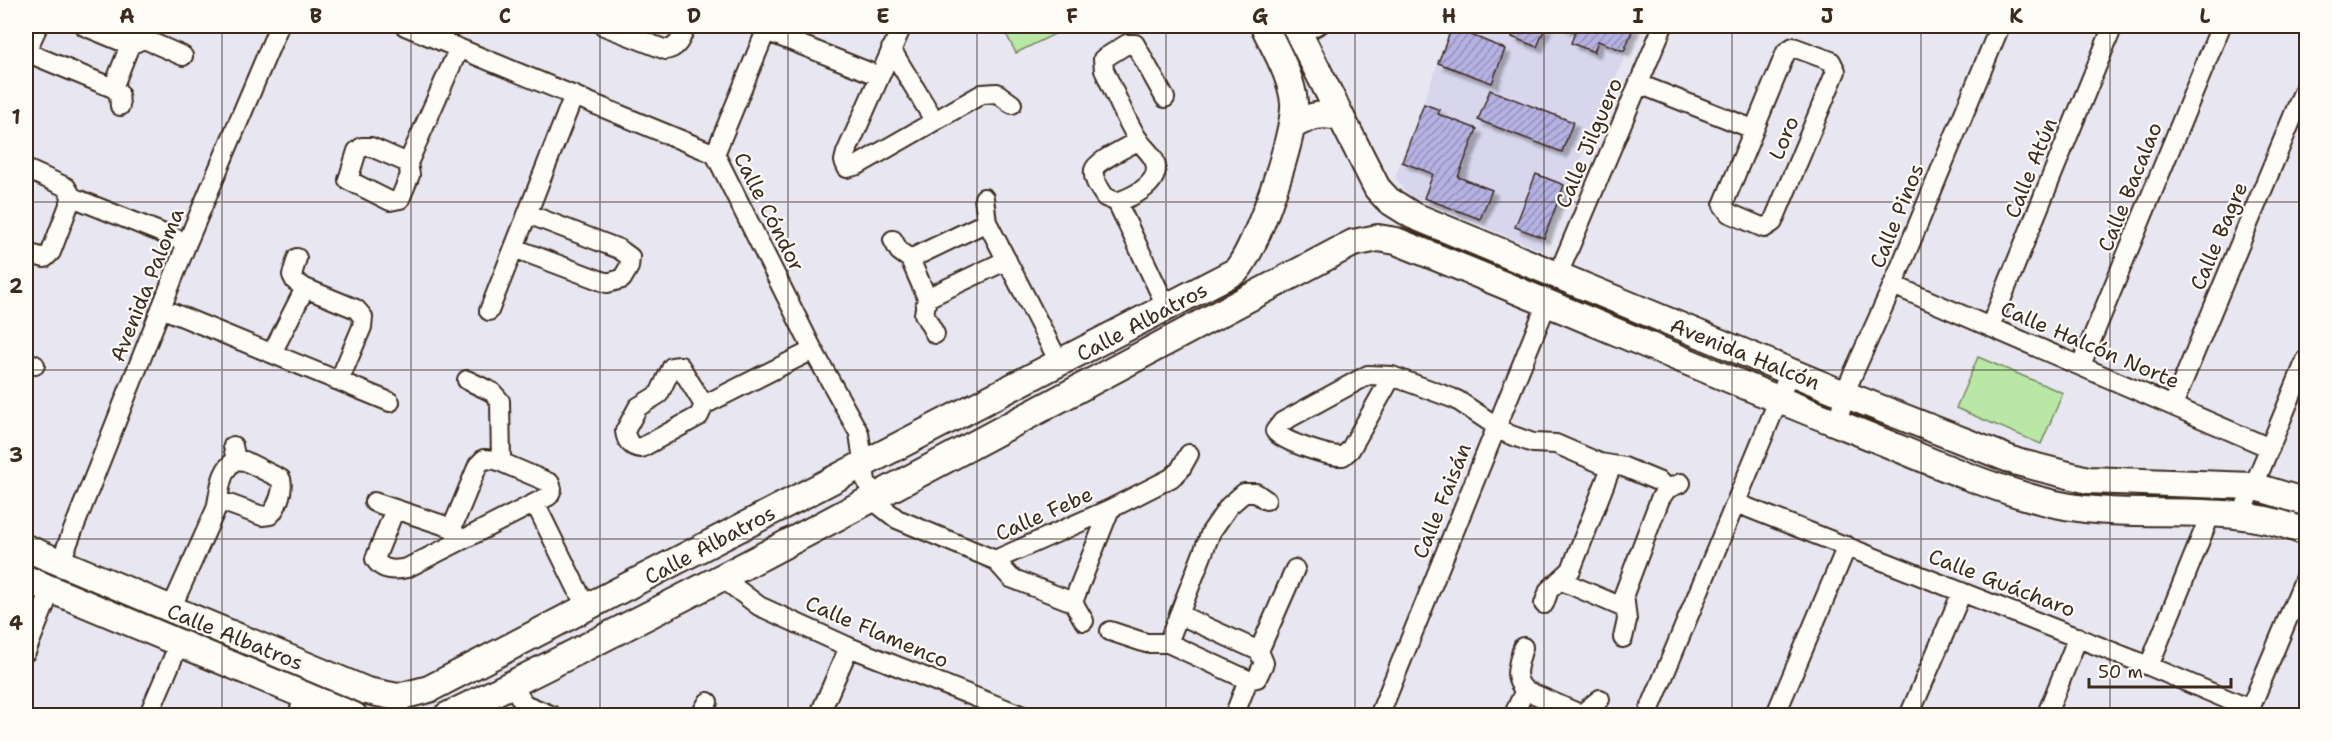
<svg xmlns="http://www.w3.org/2000/svg" width="2332" height="741" viewBox="0 0 2332 741" font-family="'Shantell Sans',sans-serif">
  <style>
    .built { fill: #d8d6ec }
    .pitch { fill: #b8e7a6; stroke: #7a8862; stroke-width: 1.5 }
    .building { fill: url(#building-hatch); stroke: #3b2a1e; stroke-width: 1.5; filter: url(#shadow) }
    .lines { fill: none; stroke-linecap: round; stroke-linejoin: round }
    .lane-casing { stroke: #3b2a1e; stroke-width: 14 }
    .street-casing { stroke: #3b2a1e; stroke-width: 22 }
    .secondary-casing { stroke: #3b2a1e; stroke-width: 30 }
    .lane { stroke: #fdfcf7; stroke-width: 9 }
    .street { stroke: #fdfcf7; stroke-width: 18 }
    .secondary { stroke: #fdfcf7; stroke-width: 26 }
    .grid { fill: none; stroke: #3b2a1e; stroke-width: 1.5; stroke-opacity: 0.55 }
    .labels { text-anchor: middle; dominant-baseline: central; stroke-width: 4.5; stroke-linejoin: round; paint-order: stroke }
    .street-label { font-size: 21px; fill: #3b2a1e; stroke: #fdfcf7 }
    .neatline { fill: none; stroke: #3b2a1e; stroke-width: 2 }
    .grid-label { font-size: 20px; text-anchor: middle; font-weight: bold; fill: #3b2a1e }
  </style>
  <defs>
    <pattern id="building-hatch" width="6" height="6" patternUnits="userSpaceOnUse" patternTransform="scale(1.5)"><rect width="6" height="6" fill="#b5b1e2"/><path d="M-1 1l2-2M0 6l6-6M5 7l2-2" fill="none" stroke="#9490b7"/></pattern>
    <filter id="shadow"><feDropShadow dx="5.5" dy="5.5" stdDeviation="1.5" flood-color="#0004"/></filter>
  </defs>
  <rect width="100%" height="100%" fill="#e7e6f1"/>
  <filter id="ink" filterUnits="userSpaceOnUse"><feTurbulence type="fractalNoise" baseFrequency=".0167" numOctaves="2"/><feDisplacementMap in="SourceGraphic" scale="12" xChannelSelector="R" yChannelSelector="G"/><feConvolveMatrix kernelMatrix="1 2 1 2 8 2 1 2 1" color-interpolation-filters="sRGB"/></filter>
  <g filter="url(#ink)">
    <path class="built" d="M1452,26h186l-97,224 -133,-54 -13,-19z"/>
    <path class="pitch" d="M1002,26h56l3,5 -45,22z
      M1978,357l85,36 -22,51 -85,-36z"/>
    <path class="building" d="M1517,26h29l-9,21 -25,-10z
      M1561,26h73l-10,25 -26,-10 -4,11 -23,-9 4,-11z
      M1452,27l53,22 -13,34 -54,-20z
      M1490,90l83,32 -11,30 -84,-32z
      M1424,104l16,6 -2,4 39,15 -19,48 34,13 -12,29 -56,-21 9,-24 -31,-12z
      M1536,174l28,11 -20,53 -29,-11z"/>
    <g class="lines">
      <defs>
        <path id="lane" d="M1304,37l20,-11"/>
        <path id="street" d="M84,26l46,19 14,-6 39,17
          M405,26l310,128 98,196 46,83 7,48 13,24 18,14 98,41 16,18 62,24 11,19
          M604,26l62,24c13,-2 15,-13 20,-24
          M902,26l-56,127 -2,8 3,7 11,-3 124,-71 15,-1 15,11
          M766,31l113,45
          M1793,47l38,14 5,10 -63,151 -9,6 -35,-15 -6,-8 63,-153z
          M891,49l43,71
          M26,52l87,36 6,5 1,13
          M26,52l12,-26
          M1639,84l114,45
          M113,88l17,-43
          M1139,140c-9,6 -43,21 -45,30 -2,10 7,20 11,27l12,5 50,106
          M715,154l53,-128
          M408,163l-37,-16h-9l-5,4 -9,29 42,21 10,-2 10,-24 -2,-12 51,-115
          M26,169l40,18 6,10 115,46
          M984,198l3,24 73,142
          M1117,202c15,-5 39,-16 39,-34 0,-11 -11,-19 -17,-27 -14,-22 -24,-48 -35,-71l-1,-11 24,-15h8l30,54
          M893,240l6,11 11,8 17,39 -3,16 11,20
          M514,248l93,35 15,-4 7,-12 1,-10 -11,-8 -91,-35
          M26,253l19,5 6,-6 21,-55
          M297,258l-5,17 3,6 10,7 51,21 7,8 -1,10 -23,54
          M910,259l77,-37
          M1557,277l106,-251
          M1893,285l377,163
          M927,298l80,-38
          M161,308l229,94
          M489,311l85,-216
          M1990,327l123,-301
          M272,353l33,-65
          M26,361l9,4
          M2081,365l140,-339
          M1392,376l-42,74 -7,6c-13,1 -60,-14 -68,-25l7,-9 86,-47 24,1 60,22 5,2 51,34 25,9 23,1 44,19 24,4 36,15 7,7
          M467,380l25,12 8,9 1,61
          M704,405l-24,-39 -8,1 -13,27 -21,13 -13,24c1,10 6,16 16,17l58,-32 5,-11 109,-55
          M2173,405l133,-320
          M1838,423l6,-29 49,-109 107,-259
          M218,500l44,16 8,-1c8,-9 14,-25 11,-36l-36,-18 -9,-1
          M374,502l78,26
          M535,503l52,106
          M1736,503l413,163 101,43
          M395,509l-20,50c7,12 19,12 32,9l128,-65 14,-7 3,-7 -2,-6 -54,-23 -12,-1 -6,6 -26,63 8,13
          M2242,514l64,-154
          M995,560l115,-51 61,-31 9,-8 9,-16
          M60,563l127,-320 92,-217
          M721,577l38,29 90,41 174,69
          M1562,581l62,27
          M1073,602l37,-93
          M1544,604l5,-14 22,-20 41,-105
          M170,611l46,-102c4,-15 3,-39 20,-49l-3,-14
          M1110,631l36,12h22l80,37 9,-2 7,-15 -5,-12 -79,-36
          M1623,638l4,-18 -3,-26 36,-95 7,-10 14,-6
          M1168,643l43,-111 18,-26 15,-13h12l10,7
          M1523,647c-4,16 -12,31 2,43l55,24
          M1259,651l36,-82
          M26,652l25,-62
          M2149,666l62,-153
          M512,684l12,20 29,12
          M398,697l2,19
          M148,716l31,-72
          M297,716l9,-21
          M700,716l8,-14
          M819,716l30,-69
          M1234,716l14,-36
          M1379,716l168,-413
          M1513,716l12,-26
          M1579,716l21,-17
          M1647,716l143,-344
          M1775,716l72,-170
          M1909,716l53,-124
          M2046,716l32,-79
          M2247,716l59,-141"/>
        <path id="secondary" d="M1295,26l82,162 11,12 24,15 432,179 173,68 71,18 165,6 53,16
          M1292,126c18,-10 30,-14 49,-8
          M26,548l341,143 31,6 31,-8 807,-418c21,-23 60,-138 58,-168 -2,-26 -19,-54 -30,-77
          M26,579l328,137
          M447,716c306,-149 605,-315 906,-473l25,-5 18,3c150,60 298,125 448,185 64,25 128,56 195,74 91,26 177,-4 267,32"/>
      </defs>
      <use href="#lane" class="lane-casing"/>
      <use href="#street" class="street-casing"/>
      <use href="#secondary" class="secondary-casing"/>
      <use href="#lane" class="lane"/>
      <use href="#street" class="street"/>
      <use href="#secondary" class="secondary"/>
    </g>
  </g>
  <path class="grid" d="M222,26v690M411,26v690M600,26v690M788,26v690M977,26v690M1166,26v690M1355,26v690M1544,26v690M1732,26v690M1921,26v690M2110,26v690M26,202h2280M26,370h2280M26,539h2280"/>
  <g class="labels">
    <g class="street-label">
      <text transform="translate(1784 138) rotate(-67)">Loro</text>
      <text transform="translate(1589 143) rotate(-67)">Calle Jilguero</text>
      <text transform="translate(2031 168) rotate(-68)">Calle Atún</text>
      <text transform="translate(2130 187) rotate(-68)">Calle Bacalao</text>
      <text transform="translate(769 212) rotate(63)">Calle Cóndor</text>
      <text transform="translate(1897 216) rotate(-68)">Calle Pinos</text>
      <text transform="translate(2219 236) rotate(-67)">Calle Bagre</text>
      <text transform="translate(147 285) rotate(-68)">Avenida Paloma</text>
      <text transform="translate(1142 322) rotate(-28)">Calle Albatros</text>
      <text transform="translate(2090 345) rotate(23)">Calle Halcón Norte</text>
      <text transform="translate(1745 354) rotate(22)">Avenida Halcón</text>
      <text transform="translate(1442 501) rotate(-68)">Calle Faisán</text>
      <text transform="translate(1044 514) rotate(-24)">Calle Febe</text>
      <text transform="translate(710 545) rotate(-28)">Calle Albatros</text>
      <text transform="translate(2002 583) rotate(21)">Calle Guácharo</text>
      <text transform="translate(877 632) rotate(23)">Calle Flamenco</text>
      <text transform="translate(235 637) rotate(22)">Calle Albatros</text>
    </g>
  </g>
  <rect width="2332" height="741" fill="none" stroke="#fdfcf7" stroke-width="66"/>
  <path d="M2089 678v9h142v-9" fill="none" stroke="#3b2a1e" stroke-width="3"/>
  <text x="2098" y="678" font-size="18" fill="#3b2a1e" stroke="#fdfcf7" stroke-width="4.5" paint-order="stroke">50 m</text>
  <rect x="33" y="33" width="2266" height="675" class="neatline"/>
  <g class="grid-label">
    <text x="127" y="23">A</text>
    <text x="316" y="23">B</text>
    <text x="505" y="23">C</text>
    <text x="694" y="23">D</text>
    <text x="883" y="23">E</text>
    <text x="1072" y="23">F</text>
    <text x="1260" y="23">G</text>
    <text x="1449" y="23">H</text>
    <text x="1638" y="23">I</text>
    <text x="1827" y="23">J</text>
    <text x="2016" y="23">K</text>
    <text x="2205" y="23">L</text>
    <text x="16" y="124">1</text>
    <text x="16" y="293">2</text>
    <text x="16" y="462">3</text>
    <text x="16" y="630">4</text>
  </g>
</svg>
